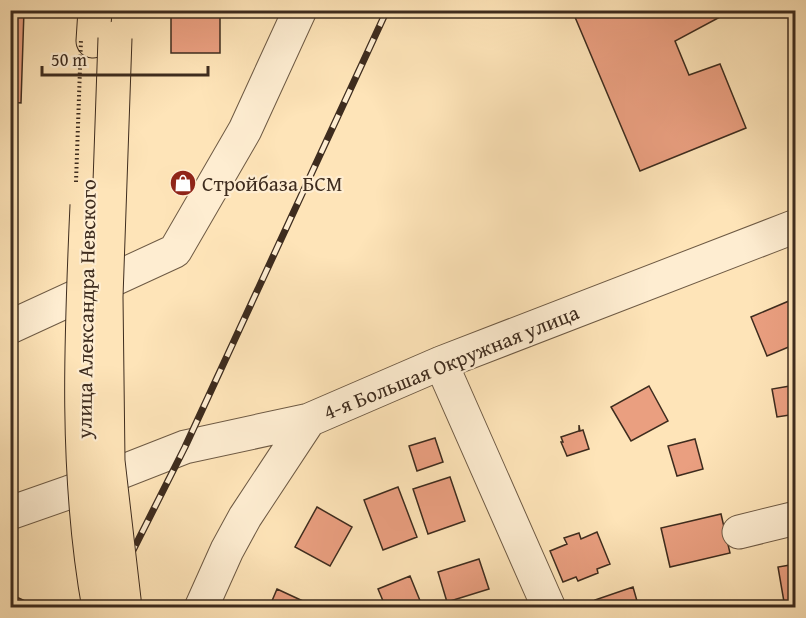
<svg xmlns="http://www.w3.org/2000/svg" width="806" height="618" viewBox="0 0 806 618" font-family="'Gentium Book Plus',serif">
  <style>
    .building { fill: #ea9f80; stroke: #3e2c1e; stroke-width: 1.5 }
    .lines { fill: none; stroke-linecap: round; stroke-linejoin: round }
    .minor-casing { stroke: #6e5a44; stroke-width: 35 }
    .major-casing { stroke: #3e2c1e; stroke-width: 35 }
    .minor { stroke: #feedd1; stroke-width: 33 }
    .major { stroke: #fee4b8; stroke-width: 33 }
    .rail-casing { stroke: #3e2c1e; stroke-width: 7 }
    .rail { stroke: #feedd1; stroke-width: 4.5; stroke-dasharray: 14; stroke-linecap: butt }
    .major-bridge-casing { stroke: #3e2c1e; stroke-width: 35; stroke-linecap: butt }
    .path-bridge { stroke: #3e2c1e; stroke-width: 4; stroke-dasharray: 1.5 3; stroke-linecap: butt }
    .major-bridge { stroke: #fee4b8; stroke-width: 33 }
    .labels { text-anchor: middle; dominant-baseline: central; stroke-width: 4.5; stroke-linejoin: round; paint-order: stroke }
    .poi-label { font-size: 21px; fill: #3e2c1e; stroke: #feedd1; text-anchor: start }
    .street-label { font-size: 21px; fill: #3e2c1e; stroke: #feedd1 }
  </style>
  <rect width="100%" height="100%" fill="#fee4b8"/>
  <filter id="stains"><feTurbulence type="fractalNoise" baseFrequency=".00333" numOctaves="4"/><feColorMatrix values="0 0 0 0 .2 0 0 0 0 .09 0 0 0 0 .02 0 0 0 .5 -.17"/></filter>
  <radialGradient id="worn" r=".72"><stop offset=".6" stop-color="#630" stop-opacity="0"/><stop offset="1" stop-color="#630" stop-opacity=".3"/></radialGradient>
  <path class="building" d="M10,10h14l-3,93 -11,-1z
    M171,10h49v43h-49z
    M572,10h161l-58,31 14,34 31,-11 26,64 -106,43z
    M796,298v46l-29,12 -16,-39z
    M796,385v29l-19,3 -5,-28z
    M649,386l19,35 -37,20 -20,-34z
    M579,425l1,6 3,-1 6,19 -22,7 -6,-14h2l-2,-5 18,-6z
    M435,438l8,24 -26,9 -8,-25z
    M695,439l8,30 -26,7 -9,-30z
    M450,477l15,44 -37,13 -15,-45z
    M398,487l19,50 -34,13 -19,-50z
    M317,507l35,20 -22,39 -35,-19z
    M721,514l9,39 -60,14 -9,-39z
    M597,532l13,32 -13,5 1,4 -20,8 -2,-4 -13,5 -13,-31 17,-7 -3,-6 15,-5 2,6z
    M479,559l10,30 -42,13 -9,-30z
    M796,564v36l-12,2 -6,-35z
    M410,576l13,32h-37l-8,-19z
    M633,587l6,21h-42l-2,-8z
    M277,589l28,13 -2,6h-34z
    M10,594l30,14h-30z"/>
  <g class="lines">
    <defs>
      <path id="minor" d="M10,327l165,-76 70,-121 55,-120
        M441,363l108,245
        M10,513l60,-21 115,-45 124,-27
        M739,532l57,-14
        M201,608l26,-58 18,-33 64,-97 132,-57 355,-137"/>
      <path id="major" d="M93,41l2,-31"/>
    </defs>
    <use href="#minor" class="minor-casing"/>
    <use href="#major" class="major-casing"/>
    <use href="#minor" class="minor"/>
    <use href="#major" class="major"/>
    <defs>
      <path id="rail" d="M104,608l81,-161 202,-437"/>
    </defs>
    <use href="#rail" class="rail-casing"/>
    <use href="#rail" class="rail"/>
    <defs>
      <path id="major-bridge" d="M115,38l-9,259 2,164 17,147
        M87,205c-6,133 -12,270 12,403"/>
    </defs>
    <use href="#major-bridge" class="major-bridge-casing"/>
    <path class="path-bridge" d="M76,182l5,-142"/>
    <use href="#major-bridge" class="major-bridge"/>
  </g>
  <defs>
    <symbol id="shop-disc" viewBox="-11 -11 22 22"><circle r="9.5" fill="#8f2418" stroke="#feedd1"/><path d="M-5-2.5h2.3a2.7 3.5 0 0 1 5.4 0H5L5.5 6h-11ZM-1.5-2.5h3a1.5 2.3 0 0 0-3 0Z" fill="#fff"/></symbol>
  </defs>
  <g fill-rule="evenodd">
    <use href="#shop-disc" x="168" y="168" width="30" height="30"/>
  </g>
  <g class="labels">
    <g class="poi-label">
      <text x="202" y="183">Стройбаза БСМ</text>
    </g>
    <g class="street-label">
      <text transform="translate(86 309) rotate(-89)">улица Александра Невского</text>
      <text transform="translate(451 362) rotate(-22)">4-я Большая Окружная улица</text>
    </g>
  </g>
  <rect width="806" height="618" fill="none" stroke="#fee4b8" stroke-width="36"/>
  <rect x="12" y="12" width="782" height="594" fill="none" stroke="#3e2c1e" stroke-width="3"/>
  <rect x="18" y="18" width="770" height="582" fill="none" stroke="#3e2c1e" stroke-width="1.5"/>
  <path d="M42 66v9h166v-9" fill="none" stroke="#3e2c1e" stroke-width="3"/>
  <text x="51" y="66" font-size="18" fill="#3e2c1e" stroke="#feedd1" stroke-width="4.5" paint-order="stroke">50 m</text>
  <rect width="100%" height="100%" filter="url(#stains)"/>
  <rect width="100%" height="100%" fill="url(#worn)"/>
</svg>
